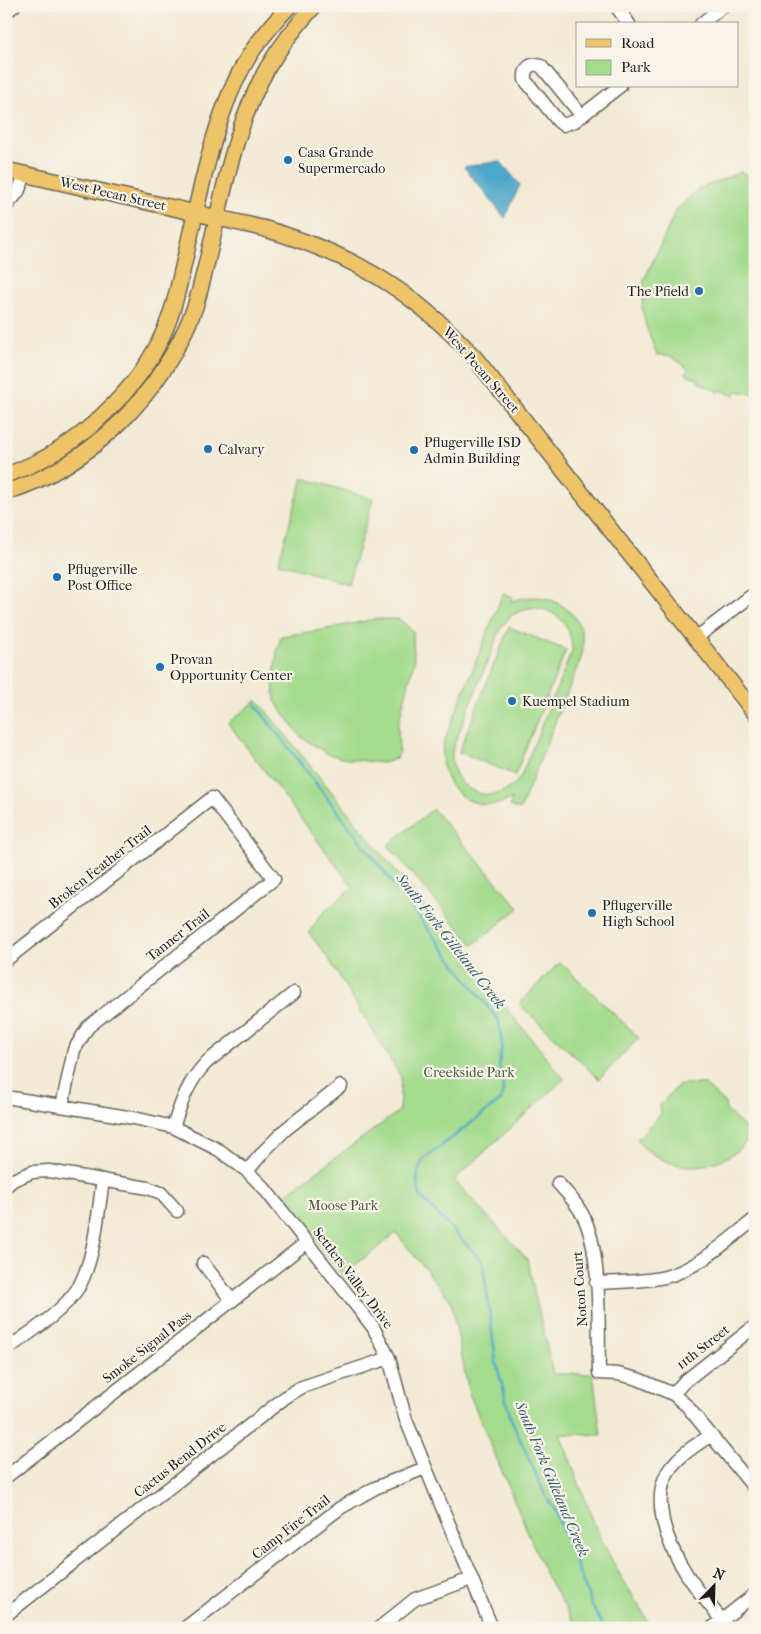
<svg xmlns="http://www.w3.org/2000/svg" width="761" height="1634" viewBox="0 0 761 1634" font-family="'IM FELL French Canon',serif">
  <style>
    .green { fill: #a4dc8e; stroke: #607c55; fill-rule: evenodd }
    .water { fill: #4da7cb; stroke: #346274 }
    .lines { fill: none; stroke-linecap: round; stroke-linejoin: round }
    .stream { stroke: #4da7cb; stroke-width: 2.5 }
    .minor-casing { stroke: #67645c; stroke-width: 15 }
    .major-casing { stroke: #67645c; stroke-width: 18 }
    .minor { stroke: #fff; stroke-width: 12 }
    .major { stroke: #efc469; stroke-width: 15 }
    .poi-dot { fill: #1f6fb2; stroke: #f7f3e8; stroke-width: 2 }
    .labels { text-anchor: middle; dominant-baseline: central; stroke-width: 4.5; stroke-linejoin: round; paint-order: stroke }
    .poi-label { font-size: 14px; fill: #1c1c1c; stroke: #f7f3e8; text-anchor: start }
    .street-label { font-size: 14px; fill: #1c1c1c; stroke: #f7f3e8 }
    .park-label { font-size: 14px; fill: #45563e; stroke: #f7f3e8 }
    .water-label { font-size: 15px; font-style: italic; fill: #325b6b; stroke: #f7f3e8 }
  </style>
  <rect width="100%" height="100%" fill="#f7f3e8"/>
  <filter id="ink" filterUnits="userSpaceOnUse"><feTurbulence type="fractalNoise" baseFrequency=".02" numOctaves="2"/><feDisplacementMap in="SourceGraphic" scale="10" xChannelSelector="R" yChannelSelector="G"/><feConvolveMatrix kernelMatrix="1 2 1 2 8 2 1 2 1" color-interpolation-filters="sRGB"/></filter>
  <filter id="wash" filterUnits="userSpaceOnUse"><feTurbulence type="fractalNoise" baseFrequency=".0096" numOctaves="4" result="noise"/><feDisplacementMap in="SourceGraphic" scale="20" xChannelSelector="R" yChannelSelector="G"/><feGaussianBlur stdDeviation="1.12" result="paint"/><feColorMatrix in="noise" values="0 0 0 0 0 0 0 0 0 0 0 0 0 0 0 0 0 1.4 0 .05"/><feComposite in="paint" operator="in"/></filter>
  <g filter="url(#wash)">
    <rect width="100%" height="100%" fill="#f2ead4"/>
    <path class="green" d="M741,172l14,6v216l-19,-3 -2,5 -13,-6 -2,2 -21,-10 1,-2 -13,-6 2,-5c-12,-9 -14,-15 -31,-14l-11,-29 -4,-18 2,-28 23,-49 9,-21 22,-21z
      M303,478l70,21 -25,85 -70,-21z
      M503,593l10,4 -2,5c38,-17 82,13 70,56l-61,152 -10,-4 2,-7c-40,19 -79,-14 -68,-57zM528,608c26,-2 45,17 44,43l-51,125c-24,37 -77,14 -68,-29l48,-119 9,-12z
      M375,619h24l14,12 1,31 -16,63 1,28 -3,5 -6,3 -7,2 -42,-5 -15,-5 -25,-16 -26,-36 -2,-18 4,-31 4,-16 36,-5z
      M509,627l57,23 -51,125 -56,-23z
      M257,700l307,379 -110,101 73,79 26,115h40l8,61 -41,-1 38,99 17,33 37,62h-75l-32,-55 -76,-180 -18,-92 -54,-67 -1,-1 -53,42 -61,-78 117,-86 2,-34 -73,-119 -19,-25 11,-17 33,-29 -125,-164z
      M433,809l86,99 -46,37 -85,-100z
      M560,962l79,76 -40,41 -80,-75z
      M679,1084h25l21,19 1,7 24,23 1,4c-5,5 -11,11 -17,16 -25,17 -59,18 -84,-1 -6,-4 -12,-7 -12,-14l23,-24 -1,-9z"/>
    <path class="water" d="M500,161l20,24 -15,33 -41,-51z"/>
    <g class="lines">
      <path class="stream" d="M254,703l245,318 3,24 -3,20 4,24 -2,11 -77,59c-8,12 -9,24 -3,38l62,65 13,100 15,57 35,78 8,11 38,98 12,22"/>
    </g>
  </g>
  <g filter="url(#ink)">
    <g class="lines">
      <defs>
        <path id="minor" d="M616,6l13,18
          M6,12l8,-6
          M701,24l22,-18
          M582,116l-41,-50c-11,-4 -17,2 -16,14l33,41 5,4 12,-4 45,-35
          M6,206l12,-14 7,-17
          M696,638l59,-45
          M6,960l206,-162 62,81 -186,148 -14,23 -12,56
          M6,1097l128,21 39,9 46,23 28,21 17,17 109,139 16,31 17,62 86,208
          M173,1127c8,-24 15,-46 34,-65l87,-69
          M247,1171l19,-22 20,-20 55,-43
          M558,1183c10,11 21,23 27,37 17,38 13,110 14,153l19,1 20,5 35,15 14,12 68,83
          M6,1186l7,-6 19,-8 17,-1 99,17 13,5 16,18
          M203,1263l29,38
          M596,1283c23,-1 47,-1 69,-6 34,-9 63,-37 90,-58
          M6,1350c24,-18 55,-36 72,-62 17,-28 20,-76 25,-108
          M673,1394l11,-12 71,-56
          M711,1435c-13,9 -28,17 -39,31 -24,30 -5,78 14,107 12,19 28,37 42,55
          M6,1477l301,-235
          M6,1615l281,-219 15,-9 87,-29
          M185,1628l155,-120 35,-20 50,-20
          M379,1628l36,-29 56,-20
          M712,1628l43,-34"/>
        <path id="major" d="M6,170l256,58c88,25 151,62 213,130l280,355
          M6,475c38,-13 71,-34 99,-62 23,-22 45,-49 58,-79 11,-24 16,-50 22,-76 15,-64 29,-145 64,-202 11,-18 26,-34 40,-50
          M6,492c87,-27 157,-100 189,-185 24,-79 31,-167 73,-240 13,-22 29,-42 46,-61"/>
      </defs>
      <use href="#minor" class="minor-casing"/>
      <use href="#major" class="major-casing"/>
      <use href="#minor" class="minor"/>
      <use href="#major" class="major"/>
    </g>
  </g>
  <g class="poi-dot">
    <circle cx="288" cy="160" r="5"/>
    <circle cx="699" cy="291" r="5"/>
    <circle cx="208" cy="449" r="5"/>
    <circle cx="414" cy="450" r="5"/>
    <circle cx="57" cy="577" r="5"/>
    <circle cx="160" cy="667" r="5"/>
    <circle cx="512" cy="701" r="5"/>
    <circle cx="592" cy="913" r="5"/>
  </g>
  <g class="labels">
    <g class="poi-label">
      <text x="298" y="152">Casa Grande<tspan x="298" dy="16">Supermercado</tspan></text>
      <text x="689" y="291" text-anchor="end">The Pfield</text>
      <text x="424" y="442">Pflugerville ISD<tspan x="424" dy="16">Admin Building</tspan></text>
      <text x="218" y="449">Calvary</text>
      <text x="67" y="569">Pflugerville<tspan x="67" dy="16">Post Office</tspan></text>
      <text x="170" y="659">Provan<tspan x="170" dy="16">Opportunity Center</tspan></text>
      <text x="522" y="701">Kuempel Stadium</text>
      <text x="602" y="905">Pflugerville<tspan x="602" dy="16">High School</tspan></text>
    </g>
    <g class="street-label">
      <text transform="translate(113 194) rotate(13)">West Pecan Street</text>
      <text transform="translate(481 370) rotate(49)">West Pecan Street</text>
      <text transform="translate(100 867) rotate(-38)">Broken Feather Trail</text>
      <text transform="translate(178 935) rotate(-38)">Tanner Trail</text>
      <text transform="translate(353 1278) rotate(53)">Settlers Valley Drive</text>
      <text transform="translate(580 1289) rotate(-94)">Noton Court</text>
      <text transform="translate(147 1347) rotate(-38)">Smoke Signal Pass</text>
      <text transform="translate(703 1347) rotate(-38)">11th Street</text>
      <text transform="translate(180 1460) rotate(-38)">Cactus Bend Drive</text>
      <text transform="translate(291 1527) rotate(-38)">Camp Fire Trail</text>
    </g>
    <g class="park-label">
      <text x="469" y="1072">Creekside Park</text>
      <text x="343" y="1205">Moose Park</text>
    </g>
    <g class="water-label">
      <text transform="translate(451 941) rotate(52)">South Fork Gilleland Creek</text>
      <text transform="translate(552 1479) rotate(67)">South Fork Gilleland Creek</text>
    </g>
  </g>
  <rect width="761" height="1634" fill="none" stroke="#f7f3e8" stroke-width="25"/>
  <rect x="576" y="22" width="162" height="65" fill="#f7f3e8" stroke="#9f9d96"/>
  <rect x="586" y="39" width="25" height="8" fill="#efc469" stroke="#9f9d96"/>
  <text x="621" y="48" font-size="15" fill="#1c1c1c">Road</text>
  <rect x="586" y="60" width="25" height="15" fill="#a4dc8e" stroke="#9f9d96"/>
  <text x="621" y="72" font-size="15" fill="#1c1c1c">Park</text>
  <g transform="translate(714 1586) rotate(23)" stroke="#f7f3e8" stroke-width="4" paint-order="stroke">
  <path d="M0-4L9 19L0 12L-9 19Z" fill="#1c1c1c"/>
  <text y="-8" font-size="14" font-weight="bold" text-anchor="middle" fill="#1c1c1c">N</text>
  </g>
</svg>
